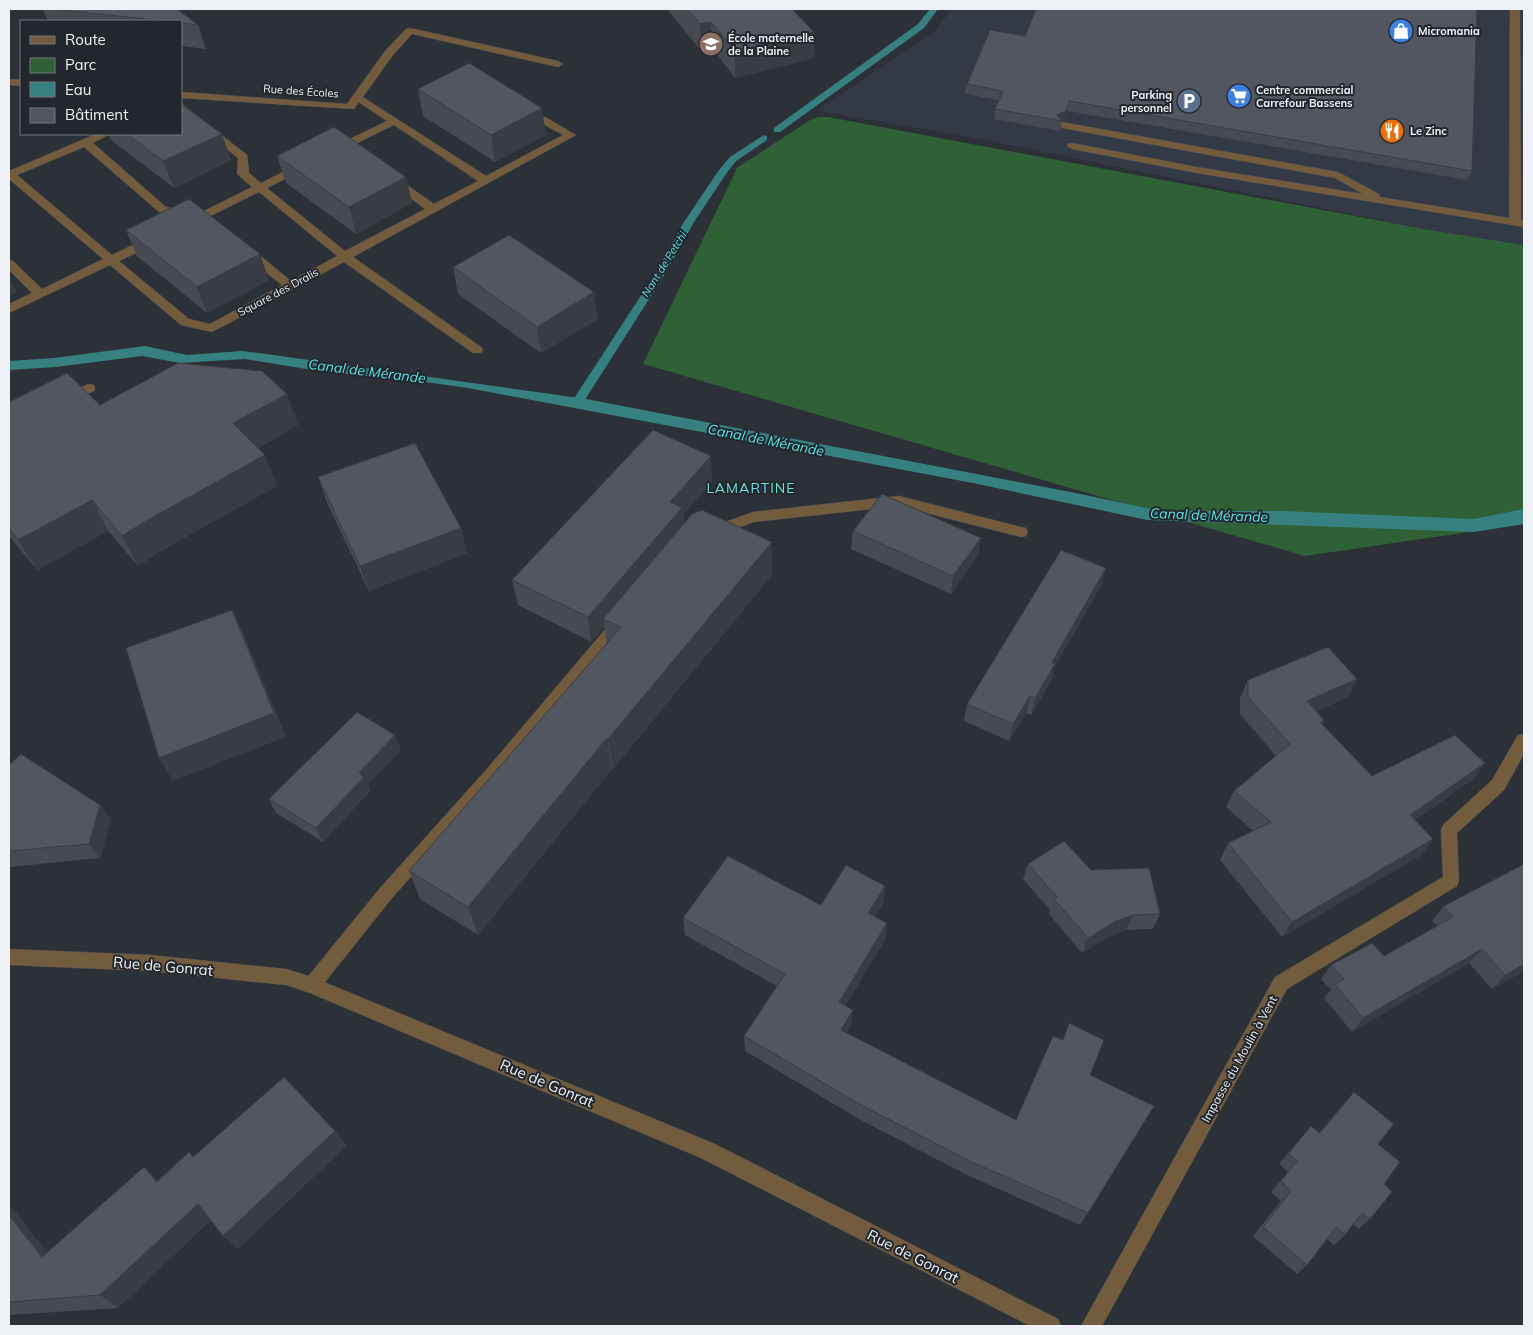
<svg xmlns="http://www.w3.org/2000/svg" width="1533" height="1335" viewBox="0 0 1533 1335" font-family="Mulish,sans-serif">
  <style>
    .built { fill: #333a46 }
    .green { fill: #2f6036 }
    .water { fill: #378082 }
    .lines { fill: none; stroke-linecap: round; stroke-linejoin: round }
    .stream { fill: #378082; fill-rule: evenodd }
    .lane-casing { stroke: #474b52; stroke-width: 1 }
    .street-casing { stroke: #474b52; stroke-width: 1 }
    .lane { fill: #735c3e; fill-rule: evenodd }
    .street { fill: #735c3e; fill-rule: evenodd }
    .wall { fill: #474a51 }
    .shaded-wall { fill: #393c42 }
    .building { fill: #52565e; stroke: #393c42 }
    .labels { text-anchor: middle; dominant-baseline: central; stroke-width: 4; stroke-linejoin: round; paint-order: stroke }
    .far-poi-label { font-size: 11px; font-weight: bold; fill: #eef1f5; stroke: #22262d; text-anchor: start }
    .far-street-label { font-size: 11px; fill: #eef1f5; stroke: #22262d }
    .far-water-label { font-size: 11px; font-style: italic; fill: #59e6ea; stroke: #22262d }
    .street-label { font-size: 12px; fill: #eef1f5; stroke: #22262d }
    .water-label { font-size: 14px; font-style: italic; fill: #59e6ea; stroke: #22262d }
    .neighbourhood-label { font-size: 14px; letter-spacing: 1px; fill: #72dedb; stroke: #22262d }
    .near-street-label { font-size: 15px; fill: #eef1f5; stroke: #22262d }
  </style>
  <rect width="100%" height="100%" fill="#2c3037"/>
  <path class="built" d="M952,9h572v236l-100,-16 -464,-94 -143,-24 117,-79z"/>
  <path class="green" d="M819,117h9l596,112 100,16v279l-219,32 -662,-192 94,-196 73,-48z"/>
  <path class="water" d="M145,346l42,9 55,-4 17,2 327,46 495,95 79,17h123l191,8 50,-10v15l-50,8 -327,-12 -174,-37 -505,-95 -57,-8 -86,-8 -80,-13 -65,4 -38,-7 -86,11 -47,3v-9l45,-3z"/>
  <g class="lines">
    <path class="stream" d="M930,9h8l-14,19 -144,104h-6v-4l144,-104z
      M764,135l3,1v4l-31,21 -10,13 -32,48 -29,52 -84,132h-8l-1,-3 1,-3 82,-126 29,-52 35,-52 11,-13z"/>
    <defs>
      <path id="lane" d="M1510,9h10l1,211 3,1v6l-327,-54 -125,-24 -5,-3 1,-2 4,-1 125,24 166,27 -28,-16 -273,-50 -5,-3 5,-3 276,50 41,22 1,3 129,21z
        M358,94l128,82 77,-41 -40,-22 -1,-2 1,-2h8l45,26 -223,122 128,90 2,3 -2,3h-8l-129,-91 -132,70 -31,-7 -71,-60 -101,48v-9l23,-11 -23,-23v-10l4,1 29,28 61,-30 -94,-80v-8l87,-37h14l-17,9 73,64 24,4 2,2 -2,2 -31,-3 -75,-65 -67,28 95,80 35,-17h8l2,3 -2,3 -36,17 70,58 21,5 72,-39 -38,-30 -2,-3 2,-3h8l39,32 46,-25 -78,-64 -65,32h-8l-2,-2 2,-2 66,-33 -15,-13 1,-16 -57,-46v-9l66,52 2,18 12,10 36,-18h8l2,2 -2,2 -38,19 78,63 80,-42 -36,-27 -2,-2 2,-2h8l37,26 44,-23 -84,-56 -55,27h-8l-1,-2 1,-2 56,-27 -33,-22 -1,-2z
        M89,384l5,1 1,3 -1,3 -28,12 -5,-1 -1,-3 1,-3z
        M899,496l122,31 5,1 2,4 -2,4 -5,1 -122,-31 -145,16 -38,14 -5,-1 -2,-4 2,-4 42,-15z
        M618,618l5,2 2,4 -2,4 -125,152 -106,118 -74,93 -6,2 -6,-2 -3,-6 3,-6 74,-91 106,-118 127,-150z"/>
      <path id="street" d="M410,28l148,33 5,3 -5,3 -146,-33 -19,21 -39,54 -173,-11v-6l166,12 38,-53 21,-22z
        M9,79l12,1v6l-12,-1z
        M1524,734v20l-20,36 -47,43 2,48 -2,5 -170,103 -185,337h-21l194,-349 168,-100 -2,-47 2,-5 49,-45 26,-45z
        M9,949l141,6 136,14 26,8 403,167 343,175 3,7h-31l-329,-168 -391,-165 -24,-8 -136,-14 -141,-6z"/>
    </defs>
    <use href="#lane" class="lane-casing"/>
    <use href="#street" class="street-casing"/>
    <use href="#lane" class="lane"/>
    <use href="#street" class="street"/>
  </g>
  <path class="wall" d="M43,9h134l21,16 8,24 -25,-3v-25h-133z
    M667,9h125l22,49 -79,20 -23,-30 -11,3z
    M1025,36l447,135 -5,9 -399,-69 -4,9 -2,1 -2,10 -66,-12 1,-10 4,-9 -34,-6 2,-10z
    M418,89l128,46 -51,27 -72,-46z
    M108,134h114l9,26 -57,28 -63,-48z
    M277,156l129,21 6,26 -56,31 -70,-51z
    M126,230l143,50 -62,33 -70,-57z
    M453,267l145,52 -57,34 -83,-59z
    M287,394l11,31 -40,23 19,38 -118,66 -21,14 -30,-35 -71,39 -28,-34v-134l91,3z
    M318,477l143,51 6,25 -98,38 -42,-88z
    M712,482l-28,32v9l88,52 -159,194h-1l-134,166 -58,-36 -11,-28 198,-227 -3,-17 -13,15 -73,-37 -6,-25z
    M853,531l128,7 -3,17 -27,39 -100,-45z
    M1101,586l-46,80 -4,15 -20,34 -5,-2 -17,28 -45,-20 3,-17z
    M1357,679l-9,18 -32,14 8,9 -2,5 50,51 113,-13 -13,17 -57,40 18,19 -12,16 -139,82 -62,-77 8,-17 25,-12 -27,-24 8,-16 42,-35 -36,-42v-16l8,-18z
    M401,750l-33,34 2,7 -47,51 -47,-29 -7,-14z
    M9,765l91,40 11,15 -11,38 -91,9z
    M1028,864l63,6 69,44 -7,15 -27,1 -16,6 -28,17 -33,-39 1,-4 -27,-31z
    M885,886l-2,17 -9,14 11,23 -40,66 6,20 -4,7 169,87 74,-45 64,31 -74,119 -113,-50 -108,-56 -114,-68 -1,-15 33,-50 -92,-51 -2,-17 138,-13z
    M1444,906l80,65 -32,18 -23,-26 -117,69 -28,-34 7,-8 -10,-11 10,-14 53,-9 53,-30 -5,-5z
    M1354,1092l24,52 6,40 -14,35 -11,10 -6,-5 -8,11 -11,10 -7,-6 -20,26 -10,9 -44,-38 28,-35 -10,-9 17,-20 -9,-8 32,-38 8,7z
    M335,1131l11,15 -108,103 -15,-13 -12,-16 -93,88 -109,7v-109l5,4 33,43 111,-73 31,-28 5,5z"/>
  <path class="shaded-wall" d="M711,22l1,26 -11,3 -1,-27z
    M814,32v26l-79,20v-27z
    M1069,101l-1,10 -4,9 -2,1 -5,-6z
    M542,108l4,27 -51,27 -4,-27z
    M222,134l9,26 -57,28 -11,-27z
    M406,177l6,26 -56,31 -7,-27z
    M260,254l9,26 -62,33 -10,-26z
    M9,277l8,15 -8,4z
    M594,292l4,27 -57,34 -4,-26z
    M287,394l11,31 -52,29 -13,-31z
    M265,455l12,31 -118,66 -21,14 -16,-30 22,-14z
    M711,456l1,26 -28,32 1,20 -82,85 1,8 -13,15 -3,-25 82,-115z
    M92,500l16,31 -71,39 -19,-30z
    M461,528l6,25 -98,38 -9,-25z
    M981,538l-3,17 -27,39 2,-18z
    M772,542v33l-159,194 -5,-30z
    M1106,568l-5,18 -46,80 -4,15 -20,34 4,-17 17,-36z
    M232,610l12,24 42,103 -113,44 -14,-23z
    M1357,679l-9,18 -50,22 9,-18z
    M1030,696l-4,17 -17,28 4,-17z
    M395,735l6,15 -33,34 2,7 -47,51 -7,-14 43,-55z
    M607,738l5,31 -134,166 -10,-28z
    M1485,763l-13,17 -74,52 12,-17z
    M100,805l11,15 -11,38 -11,-14z
    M1433,839l-12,16 -139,82 10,-15z
    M885,886l-2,17 -17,27 2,-17z
    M1133,915l-7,15 -16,6 -28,17 6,-15 28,-17z
    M887,923l-2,17 -47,78 1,-16z
    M1482,949l-13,14 -117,69 11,-14z
    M1524,964v7l-32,18 13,-14z
    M853,1010l-2,16 -12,19 2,-15z
    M335,1131l11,15 -108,103 -15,-13z
    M144,1167l16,15h-3z
    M198,1204l15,14 -95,90 -18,-13z
    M9,1206l5,4 48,61 -20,-14 -33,-42z"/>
  <path class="building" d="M51,9h126l21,16 -17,-2v-2h-16z
    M687,9h105l22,23 -79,19 -24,-29 -11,2z
    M1036,9h441l-5,162 -403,-70 -3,10 -9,4 5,6 -67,-12 8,-18 -36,-7 23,-54 35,6z
    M469,63l73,45 -51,27 -73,-46z
    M181,104l41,30 -59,27 -36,-27h54z
    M334,127l72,50 -57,30 -72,-51z
    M189,199l71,55 -63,33 -71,-57z
    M509,235l85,57 -57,35 -84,-60z
    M178,363l84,8 25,23 -54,29 32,32 -121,67 -22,14 -30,-36 -74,40 -9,-12v-126l58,-29 33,32z
    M653,430l58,26 -41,46 13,6 -3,2 -92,107 -76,-37z
    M415,443l46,85 -101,38 -42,-89z
    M882,494l99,44 -28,38 -100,-45z
    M702,510l70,32 -164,197 -1,-1 -139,169 -59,-36 212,-244 -18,-8 89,-105z
    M1061,550l45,18 -54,94 3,2 -20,34 -5,-2 -17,28 -46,-20z
    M232,610l42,103 -115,45 -33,-110z
    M1328,647l29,32 -50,22 17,19 -4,2 52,54 83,-41 30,28 -75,52 23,24 -141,83 -64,-79 43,-21 -37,-31 56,-47 -42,-47v-17z
    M357,712l38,23 -36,38 5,4 -48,51 -47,-29z
    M21,754l79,51 -11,39 -80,7v-86z
    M1064,841l27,29 58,-2 11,46 -27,1 -17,6 -28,17 -34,-39 3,-2 -29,-33z
    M728,856l93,49 25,-40 39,21 -17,27 19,10 -48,79 14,8 -12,20 175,90 37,-84 10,4 6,-17 35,17 -14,35 64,31 -66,107 -116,-51 -111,-57 -117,-69 41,-62 -102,-56z
    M1524,864v100l-19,11 -23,-26 -119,69 -28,-34 9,-5 -13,-14 41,-22 12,13 69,-39 -9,-11z
    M284,1077l51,54 -112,105 -25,-32 -98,91 -91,7v-87l33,42 102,-90 13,15 32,-30 4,5z
    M1354,1092l40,32 -16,20 22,18 -16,22 8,8 -22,27 -8,-6 -17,22 -9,-8 -29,38 -44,-38 28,-36 -10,-10 16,-20 -9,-7 23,-28 9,7z"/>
  <defs>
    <symbol id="shop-disc" viewBox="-11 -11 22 22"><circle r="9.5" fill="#3f7fe0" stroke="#22262d"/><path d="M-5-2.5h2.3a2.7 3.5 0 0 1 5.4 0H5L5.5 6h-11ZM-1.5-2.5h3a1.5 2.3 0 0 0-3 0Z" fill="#fff"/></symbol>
    <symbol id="school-disc" viewBox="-11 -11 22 22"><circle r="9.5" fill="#8d6e63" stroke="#22262d"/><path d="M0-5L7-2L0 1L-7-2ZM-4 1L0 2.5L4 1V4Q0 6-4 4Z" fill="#fff"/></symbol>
    <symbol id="supermarket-disc" viewBox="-11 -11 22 22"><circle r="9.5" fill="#3f7fe0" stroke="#22262d"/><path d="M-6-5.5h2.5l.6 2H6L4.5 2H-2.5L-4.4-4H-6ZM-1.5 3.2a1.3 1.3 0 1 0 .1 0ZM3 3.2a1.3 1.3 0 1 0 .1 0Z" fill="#fff"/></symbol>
    <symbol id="parking-disc" viewBox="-11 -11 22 22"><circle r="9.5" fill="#5c6f8a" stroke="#22262d"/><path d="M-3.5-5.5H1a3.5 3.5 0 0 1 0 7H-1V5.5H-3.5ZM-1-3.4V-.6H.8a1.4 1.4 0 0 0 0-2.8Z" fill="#fff"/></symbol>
    <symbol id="restaurant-disc" viewBox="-11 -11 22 22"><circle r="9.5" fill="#e8710a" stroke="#22262d"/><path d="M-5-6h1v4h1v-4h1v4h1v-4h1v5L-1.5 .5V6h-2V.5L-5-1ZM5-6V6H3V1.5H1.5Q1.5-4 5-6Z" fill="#fff"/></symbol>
  </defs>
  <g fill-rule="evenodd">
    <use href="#shop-disc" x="1387" y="17" width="28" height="28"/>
    <use href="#school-disc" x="697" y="30" width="28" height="28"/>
    <use href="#supermarket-disc" x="1225" y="82" width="28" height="28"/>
    <use href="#parking-disc" x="1175" y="87" width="28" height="28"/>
    <use href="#restaurant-disc" x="1378" y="117" width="28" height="28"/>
  </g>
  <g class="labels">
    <g class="far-poi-label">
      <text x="1418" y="31">Micromania</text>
      <text x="728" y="38">École maternelle<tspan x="728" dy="13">de la Plaine</tspan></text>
      <text x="1256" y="90">Centre commercial<tspan x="1256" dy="13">Carrefour Bassens</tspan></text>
      <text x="1172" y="95" text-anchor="end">Parking<tspan x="1172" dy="13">personnel</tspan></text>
      <text x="1410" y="131">Le Zinc</text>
    </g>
    <g class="far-street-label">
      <text transform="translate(301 91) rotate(4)">Rue des Écoles</text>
      <text transform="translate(278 292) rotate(-28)">Square des Dralis</text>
    </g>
    <g class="far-water-label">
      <text transform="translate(664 264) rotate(-58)">Nant de Petchi</text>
    </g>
    <g class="street-label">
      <text transform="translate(1239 1059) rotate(-61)">Impasse du Moulin à Vent</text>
    </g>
    <g class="water-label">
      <text transform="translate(367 371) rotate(7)">Canal de Mérande</text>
      <text transform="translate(766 440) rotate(11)">Canal de Mérande</text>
      <text transform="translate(1209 515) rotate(2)">Canal de Mérande</text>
    </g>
    <g class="neighbourhood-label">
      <text x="751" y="488">LAMARTINE</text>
    </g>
    <g class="near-street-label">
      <text transform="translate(163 966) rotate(5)">Rue de Gonrat</text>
      <text transform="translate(547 1083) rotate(23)">Rue de Gonrat</text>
      <text transform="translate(913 1256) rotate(27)">Rue de Gonrat</text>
    </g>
  </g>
  <rect width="1533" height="1335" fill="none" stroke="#eef1f5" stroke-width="20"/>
  <rect x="20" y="20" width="162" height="115" fill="#22262d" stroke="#74777d"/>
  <rect x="30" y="36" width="25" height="8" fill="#735c3e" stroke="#74777d"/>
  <text x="65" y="45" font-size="15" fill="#eef1f5">Route</text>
  <rect x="30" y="58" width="25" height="15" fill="#2f6036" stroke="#74777d"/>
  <text x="65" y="70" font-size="15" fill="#eef1f5">Parc</text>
  <rect x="30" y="82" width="25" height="15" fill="#378082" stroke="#74777d"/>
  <text x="65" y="95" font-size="15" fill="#eef1f5">Eau</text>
  <rect x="30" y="108" width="25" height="15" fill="#52565e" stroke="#74777d"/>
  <text x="65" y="120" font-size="15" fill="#eef1f5">Bâtiment</text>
</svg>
